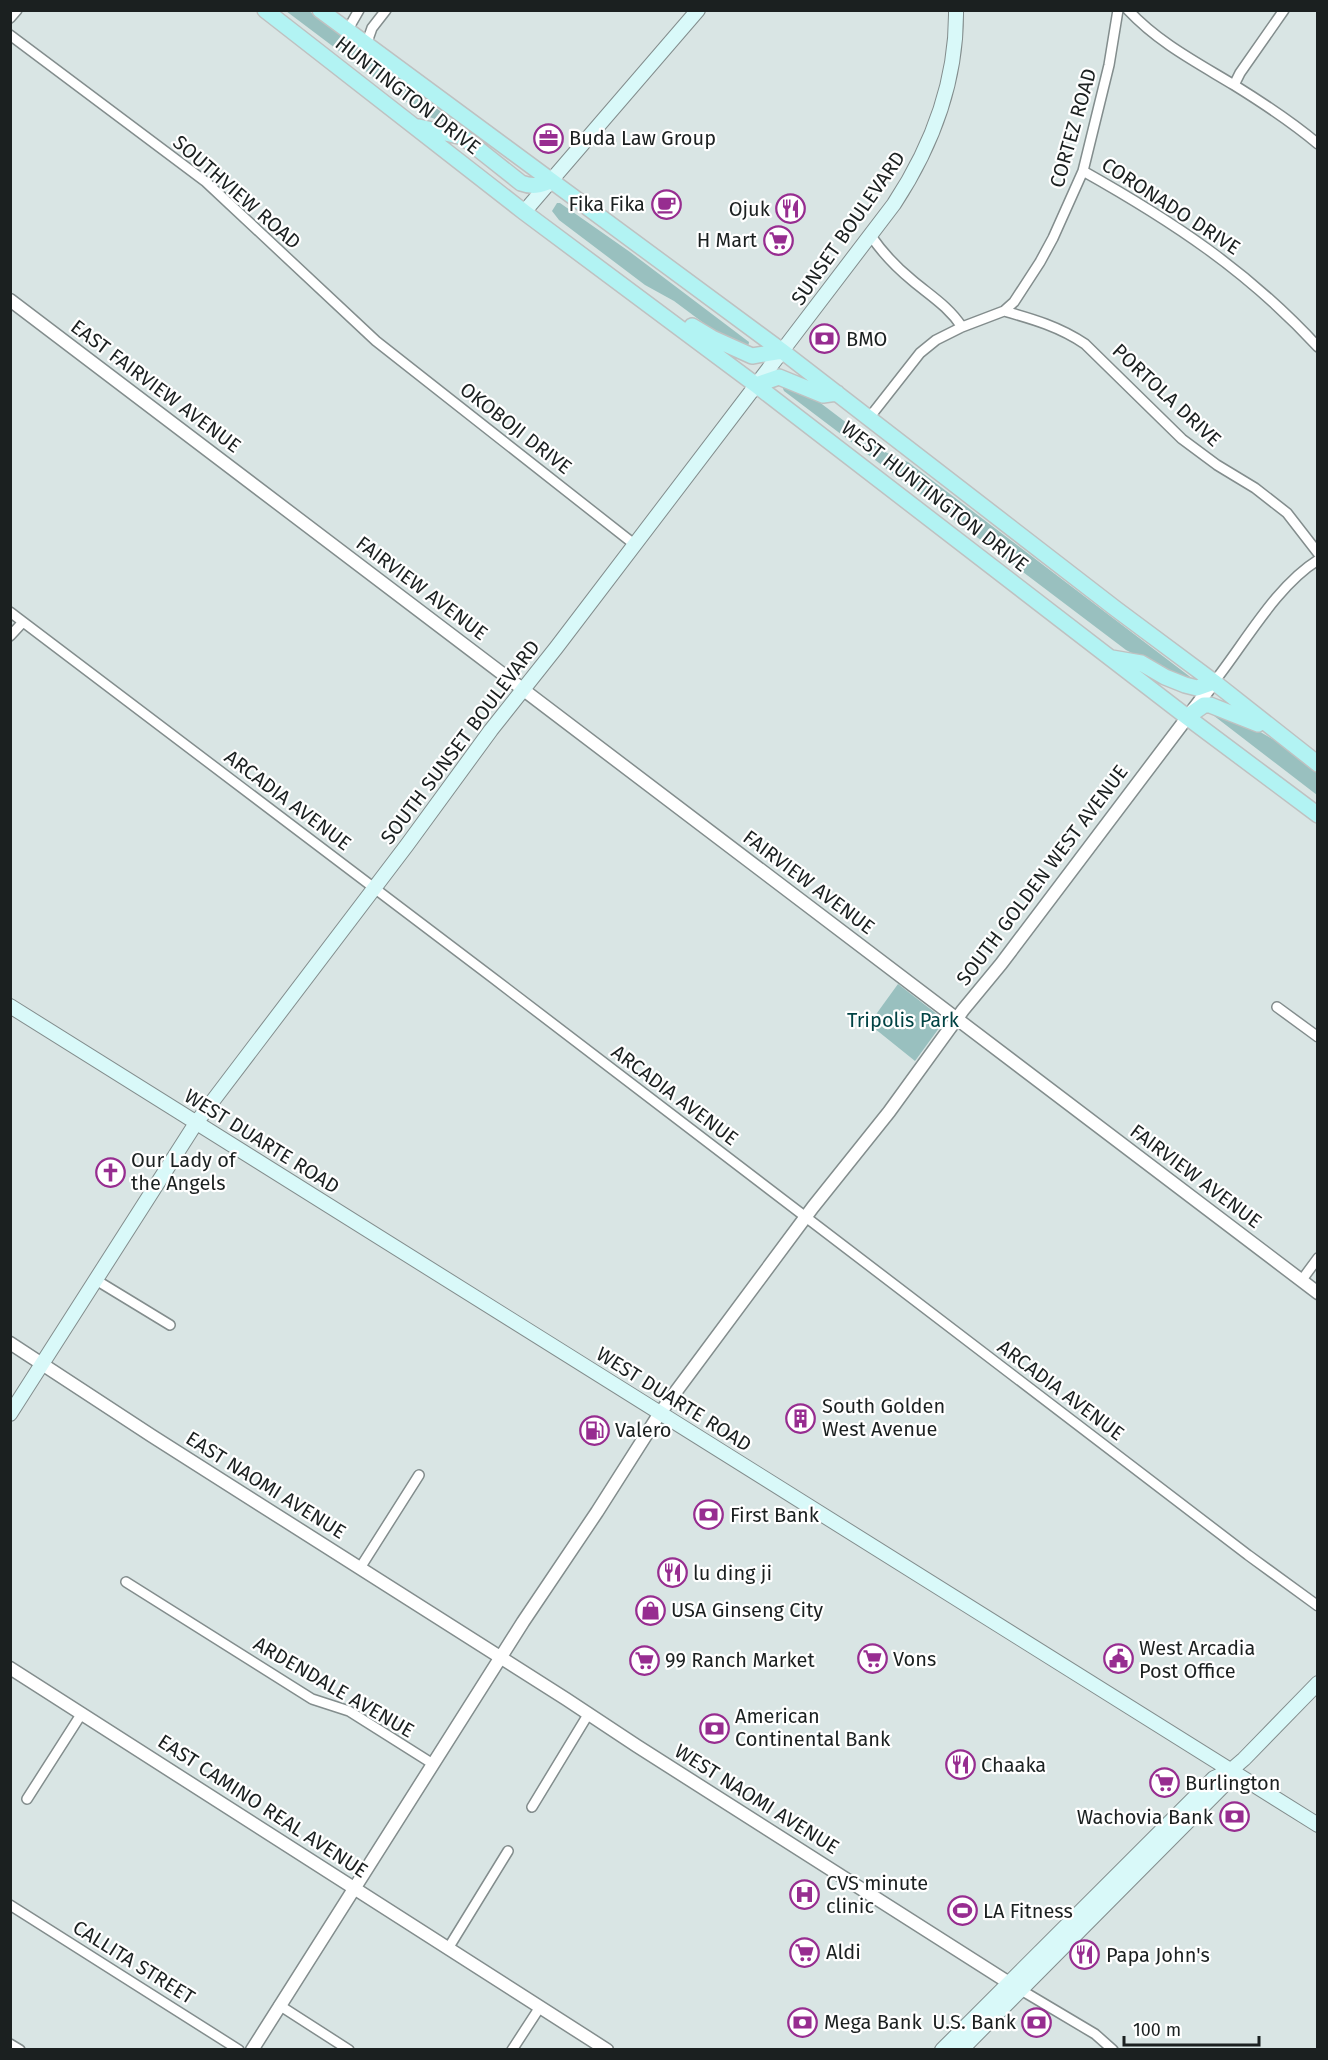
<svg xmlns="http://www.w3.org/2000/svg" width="1328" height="2060" viewBox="0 0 1328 2060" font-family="'Fira Sans',sans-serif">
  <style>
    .green { fill: #99c0bf }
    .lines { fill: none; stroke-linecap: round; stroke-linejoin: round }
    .minor-casing { stroke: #838d8d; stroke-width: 12 }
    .tertiary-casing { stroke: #838d8d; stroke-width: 15 }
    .secondary-casing { stroke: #838d8d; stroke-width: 16 }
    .primary-casing { stroke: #bfc1c1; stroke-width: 18 }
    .minor { stroke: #fff; stroke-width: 9 }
    .tertiary { stroke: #fff; stroke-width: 12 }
    .secondary { stroke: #d9f9f9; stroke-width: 14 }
    .primary { stroke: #b2f3f3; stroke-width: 15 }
    .labels { text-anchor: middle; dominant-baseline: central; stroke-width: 4.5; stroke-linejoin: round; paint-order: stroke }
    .street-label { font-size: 20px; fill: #1b2020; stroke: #fff }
    .poi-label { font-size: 20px; fill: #1b2020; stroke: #fff; text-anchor: start }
    .park-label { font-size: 20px; fill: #004344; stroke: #fff }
  </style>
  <rect width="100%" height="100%" fill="#d9e5e4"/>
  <path class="green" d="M286,11h23l152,116 -1,1 -36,-13z
    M557,203h3l70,49 119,90 -1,6 -19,-6 -55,-41 -29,-16 -86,-65 -7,-9z
    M781,384l25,8 79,60 23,10 285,217 -3,4 -64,-33 -342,-259z
    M1209,712l34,10 33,19 41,32v22z
    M898,984l44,34v6l-27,37 -46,-37z"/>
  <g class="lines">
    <defs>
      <path id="minor" d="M1128,10c31,33 68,52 106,75 29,18 58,37 84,59
        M10,18l7,-8
        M347,31l12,-21
        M10,35l196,147 170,159 258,203
        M366,45l6,-17 14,-18
        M1234,85l6,-12 44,-63
        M1083,171c89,50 165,100 235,176
        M871,236c11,16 26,32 42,45 18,15 36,26 49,46
        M1004,311c29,8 56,16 81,33l97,95 35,26 38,23 32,25 31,40
        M869,418l51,-65 16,-13 26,-13 42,-16 10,-9 26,-40 13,-24 30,-67 26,-106 9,-55
        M10,612l483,366 755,577 70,51
        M10,636l13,-14
        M1214,682c31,-39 62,-96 104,-122
        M1277,1007l41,30
        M96,1280l74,45
        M1301,1281l17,-23
        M360,1568l59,-93
        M126,1582l186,117 37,12 84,53
        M27,1799l55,-86
        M532,1807l57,-94
        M10,1905l229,145
        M449,1947l59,-96
        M1021,1990l74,44 18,16
        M279,2005l70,45
        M10,2044l10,6
        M512,2050l28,-43"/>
      <path id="tertiary" d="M10,300l1308,993
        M10,1343l142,93 414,263 71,47 380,242
        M10,1668l597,382
        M252,2050l271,-428 74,-110 63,-99 153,-206 76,-95 74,-102 38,-46 213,-282"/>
      <path id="secondary" d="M524,212l174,-202
        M10,1006l1308,819
        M10,1414l186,-291 211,-278 84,-115 65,-82 338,-444c38,-58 63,-124 62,-194
        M942,2050l272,-272 16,-7 14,-12 74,-76
        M961,2050l261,-263 8,-16"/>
      <path id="primary" d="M265,10l259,202 232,173 431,332 131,98
        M320,10l462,341 334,258 98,73 104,82
        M419,127l44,10 58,46c11,4 18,3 29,-2
        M692,326l20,12 40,18 30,-5
        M756,385l23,-8 44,18 14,-2
        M1112,658l29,5 24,14 20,8 12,3 17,-6
        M1187,717l17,-12h6l48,19"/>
    </defs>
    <use href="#minor" class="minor-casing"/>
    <use href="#tertiary" class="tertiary-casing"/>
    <use href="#secondary" class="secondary-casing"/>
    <use href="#primary" class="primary-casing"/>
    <use href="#minor" class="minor"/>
    <use href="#tertiary" class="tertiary"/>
    <use href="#secondary" class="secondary"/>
    <use href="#primary" class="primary"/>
  </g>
  <defs>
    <symbol id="office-ring" viewBox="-11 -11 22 22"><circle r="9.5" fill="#fff" stroke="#972d90" stroke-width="1.5"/><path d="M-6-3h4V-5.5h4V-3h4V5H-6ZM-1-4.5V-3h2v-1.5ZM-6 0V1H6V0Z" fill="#972d90"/></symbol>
    <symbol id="cafe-ring" viewBox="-11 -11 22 22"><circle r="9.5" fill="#fff" stroke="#972d90" stroke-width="1.5"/><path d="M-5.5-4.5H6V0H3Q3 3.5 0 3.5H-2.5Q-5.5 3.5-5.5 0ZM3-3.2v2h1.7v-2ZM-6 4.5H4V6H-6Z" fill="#972d90"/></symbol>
    <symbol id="restaurant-ring" viewBox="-11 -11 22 22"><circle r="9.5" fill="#fff" stroke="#972d90" stroke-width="1.5"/><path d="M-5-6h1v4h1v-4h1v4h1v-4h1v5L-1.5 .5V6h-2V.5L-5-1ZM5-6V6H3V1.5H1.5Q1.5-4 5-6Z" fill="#972d90"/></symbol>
    <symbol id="supermarket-ring" viewBox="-11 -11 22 22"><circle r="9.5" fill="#fff" stroke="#972d90" stroke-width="1.5"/><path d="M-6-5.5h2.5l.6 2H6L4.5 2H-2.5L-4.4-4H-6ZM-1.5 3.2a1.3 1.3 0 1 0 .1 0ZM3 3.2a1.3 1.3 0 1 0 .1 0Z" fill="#972d90"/></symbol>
    <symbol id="bank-ring" viewBox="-11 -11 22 22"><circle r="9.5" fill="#fff" stroke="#972d90" stroke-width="1.5"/><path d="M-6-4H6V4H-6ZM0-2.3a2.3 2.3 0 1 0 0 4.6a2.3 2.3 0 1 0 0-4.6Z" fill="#972d90"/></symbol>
    <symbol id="church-ring" viewBox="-11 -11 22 22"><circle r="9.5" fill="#fff" stroke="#972d90" stroke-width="1.5"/><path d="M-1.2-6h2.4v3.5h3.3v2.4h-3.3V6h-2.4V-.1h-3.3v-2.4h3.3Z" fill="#972d90"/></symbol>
    <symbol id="building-ring" viewBox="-11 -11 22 22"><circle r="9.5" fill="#fff" stroke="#972d90" stroke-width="1.5"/><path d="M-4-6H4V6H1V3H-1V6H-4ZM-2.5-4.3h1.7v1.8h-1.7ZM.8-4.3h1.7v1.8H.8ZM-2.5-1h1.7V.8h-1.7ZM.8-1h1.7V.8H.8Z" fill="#972d90"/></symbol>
    <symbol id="fuel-ring" viewBox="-11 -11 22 22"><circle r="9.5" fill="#fff" stroke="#972d90" stroke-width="1.5"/><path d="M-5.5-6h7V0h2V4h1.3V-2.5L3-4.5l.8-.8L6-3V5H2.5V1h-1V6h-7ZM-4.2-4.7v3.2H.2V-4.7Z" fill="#972d90"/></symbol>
    <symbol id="shop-ring" viewBox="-11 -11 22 22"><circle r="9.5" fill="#fff" stroke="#972d90" stroke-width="1.5"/><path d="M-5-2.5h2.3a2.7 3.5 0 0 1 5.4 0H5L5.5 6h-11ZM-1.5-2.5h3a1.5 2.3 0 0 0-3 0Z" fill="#972d90"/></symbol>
    <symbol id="civic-ring" viewBox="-11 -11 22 22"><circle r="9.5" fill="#fff" stroke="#972d90" stroke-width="1.5"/><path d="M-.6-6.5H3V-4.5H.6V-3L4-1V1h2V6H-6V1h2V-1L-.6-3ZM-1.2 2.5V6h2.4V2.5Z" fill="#972d90"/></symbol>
    <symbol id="hospital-ring" viewBox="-11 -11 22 22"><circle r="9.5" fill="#fff" stroke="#972d90" stroke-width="1.5"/><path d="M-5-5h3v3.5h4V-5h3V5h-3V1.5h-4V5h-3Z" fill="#972d90"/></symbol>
    <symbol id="stadium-ring" viewBox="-11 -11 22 22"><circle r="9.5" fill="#fff" stroke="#972d90" stroke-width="1.5"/><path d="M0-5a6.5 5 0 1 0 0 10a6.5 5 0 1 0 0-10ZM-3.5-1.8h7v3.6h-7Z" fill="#972d90"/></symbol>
  </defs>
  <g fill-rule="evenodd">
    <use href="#office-ring" x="532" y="122" width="33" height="33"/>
    <use href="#cafe-ring" x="650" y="188" width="33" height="33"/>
    <use href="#restaurant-ring" x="774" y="192" width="33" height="33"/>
    <use href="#supermarket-ring" x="762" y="224" width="33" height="33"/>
    <use href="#bank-ring" x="808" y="322" width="33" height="33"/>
    <use href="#church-ring" x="94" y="1156" width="33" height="33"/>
    <use href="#building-ring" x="784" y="1402" width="33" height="33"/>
    <use href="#fuel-ring" x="578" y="1414" width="33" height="33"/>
    <use href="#bank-ring" x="692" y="1498" width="33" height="33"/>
    <use href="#restaurant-ring" x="656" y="1556" width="33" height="33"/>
    <use href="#shop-ring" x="634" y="1594" width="33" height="33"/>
    <use href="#supermarket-ring" x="856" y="1642" width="33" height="33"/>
    <use href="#civic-ring" x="1102" y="1642" width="33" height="33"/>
    <use href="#supermarket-ring" x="628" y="1644" width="33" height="33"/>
    <use href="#bank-ring" x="698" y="1712" width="33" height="33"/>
    <use href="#restaurant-ring" x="944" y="1748" width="33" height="33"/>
    <use href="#supermarket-ring" x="1148" y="1766" width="33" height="33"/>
    <use href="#bank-ring" x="1218" y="1800" width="33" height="33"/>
    <use href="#hospital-ring" x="788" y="1878" width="33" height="33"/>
    <use href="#stadium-ring" x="946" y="1894" width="33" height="33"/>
    <use href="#supermarket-ring" x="788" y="1936" width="33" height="33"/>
    <use href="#restaurant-ring" x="1068" y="1938" width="33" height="33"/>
    <use href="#bank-ring" x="786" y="2006" width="33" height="33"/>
    <use href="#bank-ring" x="1020" y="2006" width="33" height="33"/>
  </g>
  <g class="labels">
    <g class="street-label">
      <text transform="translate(408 95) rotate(38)">HUNTINGTON DRIVE</text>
      <text transform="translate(1073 128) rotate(-74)">CORTEZ ROAD</text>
      <text transform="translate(237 192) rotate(41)">SOUTHVIEW ROAD</text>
      <text transform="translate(1171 206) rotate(33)">CORONADO DRIVE</text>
      <text transform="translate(848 228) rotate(-55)">SUNSET BOULEVARD</text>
      <text transform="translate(156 386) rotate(37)">EAST FAIRVIEW AVENUE</text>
      <text transform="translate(1167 395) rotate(43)">PORTOLA DRIVE</text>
      <text transform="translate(516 428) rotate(38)">OKOBOJI DRIVE</text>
      <text transform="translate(935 496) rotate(38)">WEST HUNTINGTON DRIVE</text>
      <text transform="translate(422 588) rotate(37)">FAIRVIEW AVENUE</text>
      <text transform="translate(460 742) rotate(-53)">SOUTH SUNSET BOULEVARD</text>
      <text transform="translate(288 800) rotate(37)">ARCADIA AVENUE</text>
      <text transform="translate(1042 875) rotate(-53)">SOUTH GOLDEN WEST AVENUE</text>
      <text transform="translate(809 882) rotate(37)">FAIRVIEW AVENUE</text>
      <text transform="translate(675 1095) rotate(37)">ARCADIA AVENUE</text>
      <text transform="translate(262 1141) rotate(32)">WEST DUARTE ROAD</text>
      <text transform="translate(1196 1176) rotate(37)">FAIRVIEW AVENUE</text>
      <text transform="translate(1061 1390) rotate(37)">ARCADIA AVENUE</text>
      <text transform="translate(674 1399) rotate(32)">WEST DUARTE ROAD</text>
      <text transform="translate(266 1485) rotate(32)">EAST NAOMI AVENUE</text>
      <text transform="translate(334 1687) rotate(30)">ARDENDALE AVENUE</text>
      <text transform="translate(757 1799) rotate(32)">WEST NAOMI AVENUE</text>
      <text transform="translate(263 1806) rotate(33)">EAST CAMINO REAL AVENUE</text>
      <text transform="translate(134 1962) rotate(32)">CALLITA STREET</text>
    </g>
    <g class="poi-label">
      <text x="569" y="138">Buda Law Group</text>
      <text x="645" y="204" text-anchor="end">Fika Fika</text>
      <text x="770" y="209" text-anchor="end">Ojuk</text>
      <text x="757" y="240" text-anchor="end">H Mart</text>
      <text x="846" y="339">BMO</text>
      <text x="131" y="1160">Our Lady of<tspan x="131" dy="23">the Angels</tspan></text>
      <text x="822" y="1406">South Golden<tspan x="822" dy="23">West Avenue</tspan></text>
      <text x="615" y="1430">Valero</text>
      <text x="730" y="1515">First Bank</text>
      <text x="693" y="1573">lu ding ji</text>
      <text x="671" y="1610">USA Ginseng City</text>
      <text x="1139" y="1648">West Arcadia<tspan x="1139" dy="23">Post Office</tspan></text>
      <text x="893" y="1659">Vons</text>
      <text x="665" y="1660">99 Ranch Market</text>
      <text x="735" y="1716">American<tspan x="735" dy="23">Continental Bank</tspan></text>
      <text x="981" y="1765">Chaaka</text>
      <text x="1185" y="1783">Burlington</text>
      <text x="1213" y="1817" text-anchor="end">Wachovia Bank</text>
      <text x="826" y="1883">CVS minute<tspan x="826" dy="23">clinic</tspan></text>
      <text x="983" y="1911">LA Fitness</text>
      <text x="826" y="1952">Aldi</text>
      <text x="1106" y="1955">Papa John's</text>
      <text x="824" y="2022">Mega Bank</text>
      <text x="1016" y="2022" text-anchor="end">U.S. Bank</text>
    </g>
    <g class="park-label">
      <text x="903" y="1020">Tripolis Park</text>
    </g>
  </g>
  <rect width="1328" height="2060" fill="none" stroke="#1b2020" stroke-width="24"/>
  <path d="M1124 2036v9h135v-9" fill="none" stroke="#1b2020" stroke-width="3"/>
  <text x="1133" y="2036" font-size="18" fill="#1b2020" stroke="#ffffff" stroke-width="4.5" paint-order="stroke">100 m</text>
</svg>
